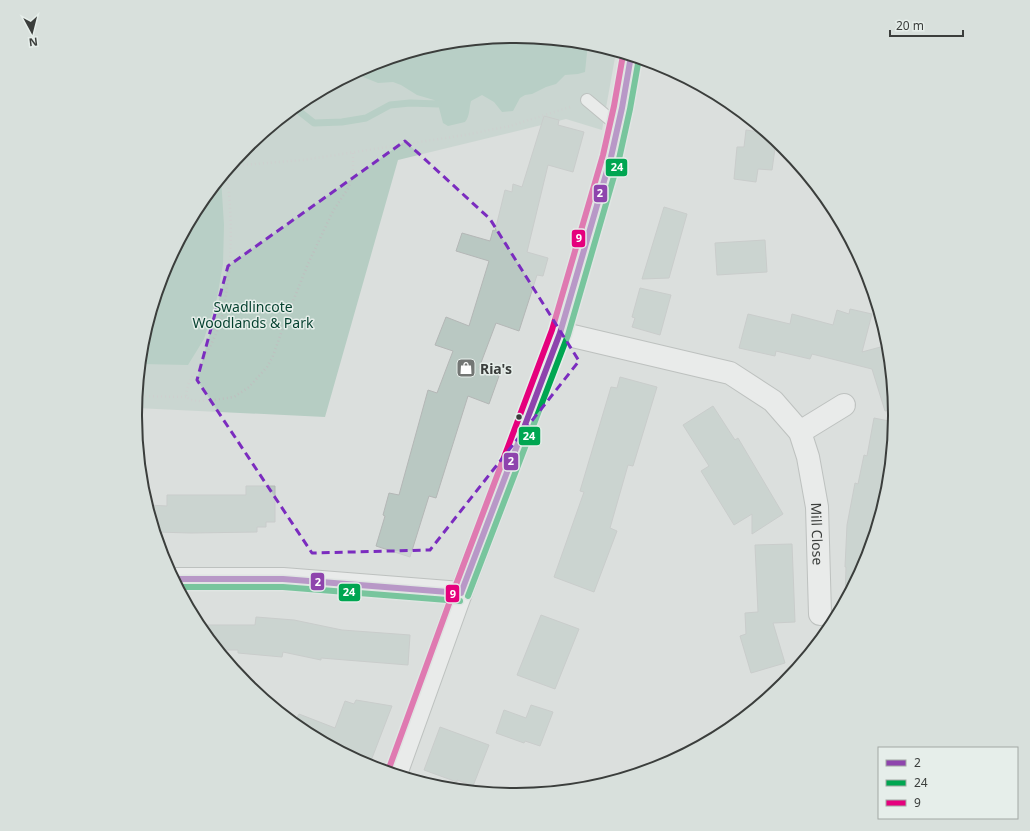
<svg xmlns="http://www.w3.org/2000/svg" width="1030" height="831" viewBox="0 0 1030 831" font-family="'Noto Sans',sans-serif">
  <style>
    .green { fill: #b6cdc3 }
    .water { fill: #8ebdaa }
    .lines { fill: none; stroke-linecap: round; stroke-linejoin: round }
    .stream { stroke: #8ebdaa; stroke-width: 7 }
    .building { fill: #b9c8c2; stroke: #b4b7b6 }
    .lane-casing { stroke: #9a9e9c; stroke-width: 14 }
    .street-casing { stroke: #9a9e9c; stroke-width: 24 }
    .secondary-casing { stroke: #9a9e9c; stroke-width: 24 }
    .path { stroke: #bebfbf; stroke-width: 2.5; stroke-dasharray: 1 3; stroke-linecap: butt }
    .lane { stroke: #fafafa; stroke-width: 12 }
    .street { stroke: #fafafa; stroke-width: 22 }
    .secondary { stroke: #fafafa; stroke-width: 22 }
    .bus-1-casing { stroke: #e6eeea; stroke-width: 9 }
    .bus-2-casing { stroke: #e6eeea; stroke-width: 9 }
    .bus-3-casing { stroke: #e6eeea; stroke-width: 9 }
    .bus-1 { stroke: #8e44ad; stroke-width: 6 }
    .bus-2 { stroke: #00a651; stroke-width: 6 }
    .bus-3 { stroke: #e5007d; stroke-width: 6 }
    .marked { fill: none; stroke: #7b2cbf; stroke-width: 3; stroke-dasharray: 8 5; stroke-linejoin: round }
    .bus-dot { fill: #3b3e3c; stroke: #e6eeea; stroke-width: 1.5 }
    .labels { text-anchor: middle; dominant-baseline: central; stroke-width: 3; stroke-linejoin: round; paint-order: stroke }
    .park-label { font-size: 14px; fill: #033f2d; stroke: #e6eeea }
    .poi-label { font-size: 14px; font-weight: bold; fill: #3b3e3c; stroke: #e6eeea; text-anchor: start }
    .street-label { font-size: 14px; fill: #3b3e3c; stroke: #e6eeea }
    .rim { fill: none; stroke: #3b3e3c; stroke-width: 2 }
    .line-badge { stroke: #e6eeea; stroke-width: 1.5 }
    .badge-label { font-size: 11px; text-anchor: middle; font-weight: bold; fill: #fff }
  </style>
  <rect width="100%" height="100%" fill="#dbdfdd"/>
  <path class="green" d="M515,36l74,7 27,9 -14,78 -36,-11 -168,41 -73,257 -189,-9 7,-67 21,-71 36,-66 47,-57 57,-47 66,-35 71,-22z"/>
  <path class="water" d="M515,36l73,7 -3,29 -7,2 -13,1 -9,9 -10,3 -14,7 -7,1 -5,3 -7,13 -11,1 -8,-10 -12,-7 -11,6c-2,7 -1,15 -6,21l-17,4 -5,-3 -5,-19 -4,-4 -17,-5 -16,-10 -8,-3 -15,1 -15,-6 -5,-6 12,-6 71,-22z
    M221,178l3,47 -1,39 -6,34 -13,41 -16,26 -47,-1 2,-23 21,-71 36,-66z"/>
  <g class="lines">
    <path class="stream" d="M295,108l19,15 28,-1 24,-4 24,-13 20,-2 28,1"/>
  </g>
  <path class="building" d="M544,116l15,4 -1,5 26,7 -11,40 -25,-7 -21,87 21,6 -5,18 -6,-1 -18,56 -23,-8 -17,45 20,8 -10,28 -21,-8 -32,102 -7,-2 -19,61 -34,-11 9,-30 -2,-1 6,-22 10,2 29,-105 9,3 16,-42 -18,-6 11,-28 23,9 20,-65 -33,-10 6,-18 28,8 3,-11 2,1 10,-41 7,2 1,-8 9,3z
    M746,130l20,3 10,8 -4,29 -14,-1 -2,13 -22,-3 3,-32h7z
    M664,207l23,7 -18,64 -27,1z
    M765,240l2,32 -50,3 -2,-32z
    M640,288l31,7 -11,40 -28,-8 3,-9 -3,-1z
    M850,309l22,5 -10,38 26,-7 6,64 -9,2 -13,-42 -60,-15 -2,5 -34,-8 -1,5 -36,-8 9,-34 42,10 2,-10 41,11 4,-15 12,4z
    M620,377l37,10 -24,79 -5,-1 -18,63 7,3 -23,61 -40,-15 30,-85 -4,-1 31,-104 6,1z
    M713,406l22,34 3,-2 45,76 -31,20v-20l-18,11 -33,-54 8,-5 -26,-41z
    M874,418l20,4 -7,68 -21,71 -21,38 1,-32h-1l2,-42 8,-42 3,1 6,-29 3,1z
    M246,486h29v36h-9v5h-9v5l-66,1 -35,-1 -8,-27 19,1v-11h79z
    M792,544l3,78 -22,1 12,40 -34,10 -11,-37 6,-2 -1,-21 13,-1 -3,-67z
    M541,615l38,14 -24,60 -38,-14z
    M256,617l38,3 48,10 68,5 -2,30 -87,-7v2l-38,-8 -1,5 -44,-4v-3h-19l-20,-25h56z
    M356,700l36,6 -23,60 -65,-35 -10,-8 5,-9 36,14 10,-27 9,3z
    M531,705l22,7 -13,34 -15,-5 -1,2 -28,-10 8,-23 22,8z
    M440,727l49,18 -16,41 -16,-6v2l-33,-12z"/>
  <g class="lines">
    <defs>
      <path id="lane" d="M587,100l31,26"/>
      <g id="street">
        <path id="s1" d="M560,333l170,40 43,28 27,31 8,25 9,50 3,107"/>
        <path d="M800,432l44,-27"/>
        <path d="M174,579h109l178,14"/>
      </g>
      <path id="secondary" d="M396,774l65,-181 99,-260 51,-176 11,-49 9,-52"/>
    </defs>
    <use href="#lane" class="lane-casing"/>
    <use href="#street" class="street-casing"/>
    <use href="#secondary" class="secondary-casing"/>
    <path class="path" d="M287,114l10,3
      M231,166l72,-6 162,-25 45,-9 60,-19
      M227,172c4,38 6,76 0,115 -2,12 -3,25 -7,36 -4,11 -9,23 -15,33 -8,16 -18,22 -19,41l5,3 8,1 16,-1 19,-3 15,-10 18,-20 6,-11 14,-40 21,-52 25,-53 16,-24 4,-18v-16
      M137,396l49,1"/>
    <use href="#lane" class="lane"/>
    <use href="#street" class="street"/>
    <use href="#secondary" class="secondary"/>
    <defs>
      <path id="bus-1" d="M174,579h109l178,14
        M461,593l99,-260 51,-176 11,-49 9,-52"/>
      <path id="bus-2" d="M178,587h105l177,14
        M468,596l100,-261 51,-176 11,-50 9,-51"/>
      <path id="bus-3" d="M388,771l66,-181 98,-260 51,-175 11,-49 9,-51"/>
    </defs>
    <use href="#bus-1" class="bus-1-casing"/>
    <use href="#bus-2" class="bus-2-casing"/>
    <use href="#bus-3" class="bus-3-casing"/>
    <use href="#bus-1" class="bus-1"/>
    <use href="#bus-2" class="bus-2"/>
    <use href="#bus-3" class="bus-3"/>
  </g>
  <path d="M0 0H1030V831H0ZM405,141l85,78 89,142 -149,189 -118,3 -115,-173 31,-114z" fill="#dbdfdd" fill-opacity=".55" fill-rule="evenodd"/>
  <path class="marked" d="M405,141l85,78 89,142 -149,189 -118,3 -115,-173 31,-114z"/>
  <defs>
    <symbol id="shop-square" viewBox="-11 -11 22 22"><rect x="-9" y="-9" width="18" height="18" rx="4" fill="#737674" stroke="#e6eeea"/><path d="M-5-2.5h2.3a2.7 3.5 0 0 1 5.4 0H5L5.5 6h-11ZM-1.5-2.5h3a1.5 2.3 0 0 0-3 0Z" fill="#fff"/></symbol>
  </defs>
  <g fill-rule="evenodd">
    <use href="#shop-square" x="455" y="357" width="22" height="22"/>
  </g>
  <circle class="bus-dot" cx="519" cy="417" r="3.5"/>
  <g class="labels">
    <g class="park-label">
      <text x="253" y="306">Swadlincote<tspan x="253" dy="16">Woodlands &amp; Park</tspan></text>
    </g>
    <g class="poi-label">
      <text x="480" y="368">Ria's</text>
    </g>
    <g class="street-label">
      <text stroke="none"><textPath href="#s1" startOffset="371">Mill Close</textPath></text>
    </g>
  </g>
  <path d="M0 0H1030V831H0ZM514 43H516A372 372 0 0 1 888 415V416A372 372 0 0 1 516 788H514A372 372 0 0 1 142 416V415A372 372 0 0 1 514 43Z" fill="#d8e0dc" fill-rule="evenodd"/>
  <path class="rim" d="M514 43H516A372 372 0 0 1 888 415V416A372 372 0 0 1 516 788H514A372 372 0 0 1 142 416V415A372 372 0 0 1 514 43Z"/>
  <g class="line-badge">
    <rect x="605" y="158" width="23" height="19" rx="4" fill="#00a651"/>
    <rect x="593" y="184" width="15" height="19" rx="4" fill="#8e44ad"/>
    <rect x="571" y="229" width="15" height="19" rx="4" fill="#e5007d"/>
    <rect x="518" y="426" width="23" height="20" rx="4" fill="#00a651"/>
    <rect x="503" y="452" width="16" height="19" rx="4" fill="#8e44ad"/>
    <rect x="310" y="572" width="15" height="19" rx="4" fill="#8e44ad"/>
    <rect x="338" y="583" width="23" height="19" rx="4" fill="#00a651"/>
    <rect x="445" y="584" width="15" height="19" rx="4" fill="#e5007d"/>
  </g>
  <g class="badge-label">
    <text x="617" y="171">24</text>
    <text x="600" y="197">2</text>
    <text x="579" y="242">9</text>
    <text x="529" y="440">24</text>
    <text x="511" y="465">2</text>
    <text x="318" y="586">2</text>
    <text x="349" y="596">24</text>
    <text x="453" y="598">9</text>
  </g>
  <rect x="878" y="747" width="140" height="72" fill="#e6eeea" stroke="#a2a8a4"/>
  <rect x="886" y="760" width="20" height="6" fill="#8e44ad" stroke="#a2a8a4"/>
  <text x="914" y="767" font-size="12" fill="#3b3e3c">2</text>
  <rect x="886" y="780" width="20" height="6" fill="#00a651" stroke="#a2a8a4"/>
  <text x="914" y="787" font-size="12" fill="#3b3e3c">24</text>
  <rect x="886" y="800" width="20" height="6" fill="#e5007d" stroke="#a2a8a4"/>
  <text x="914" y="807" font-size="12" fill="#3b3e3c">9</text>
  <g transform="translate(32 32) rotate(173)" stroke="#e6eeea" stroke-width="3" paint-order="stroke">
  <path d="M0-3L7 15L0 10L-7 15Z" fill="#3b3e3c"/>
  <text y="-6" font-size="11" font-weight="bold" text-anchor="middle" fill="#3b3e3c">N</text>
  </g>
  <path d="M890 30v6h73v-6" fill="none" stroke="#3b3e3c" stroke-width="2"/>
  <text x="896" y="30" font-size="12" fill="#3b3e3c" stroke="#e6eeea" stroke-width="3" paint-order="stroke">20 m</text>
</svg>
